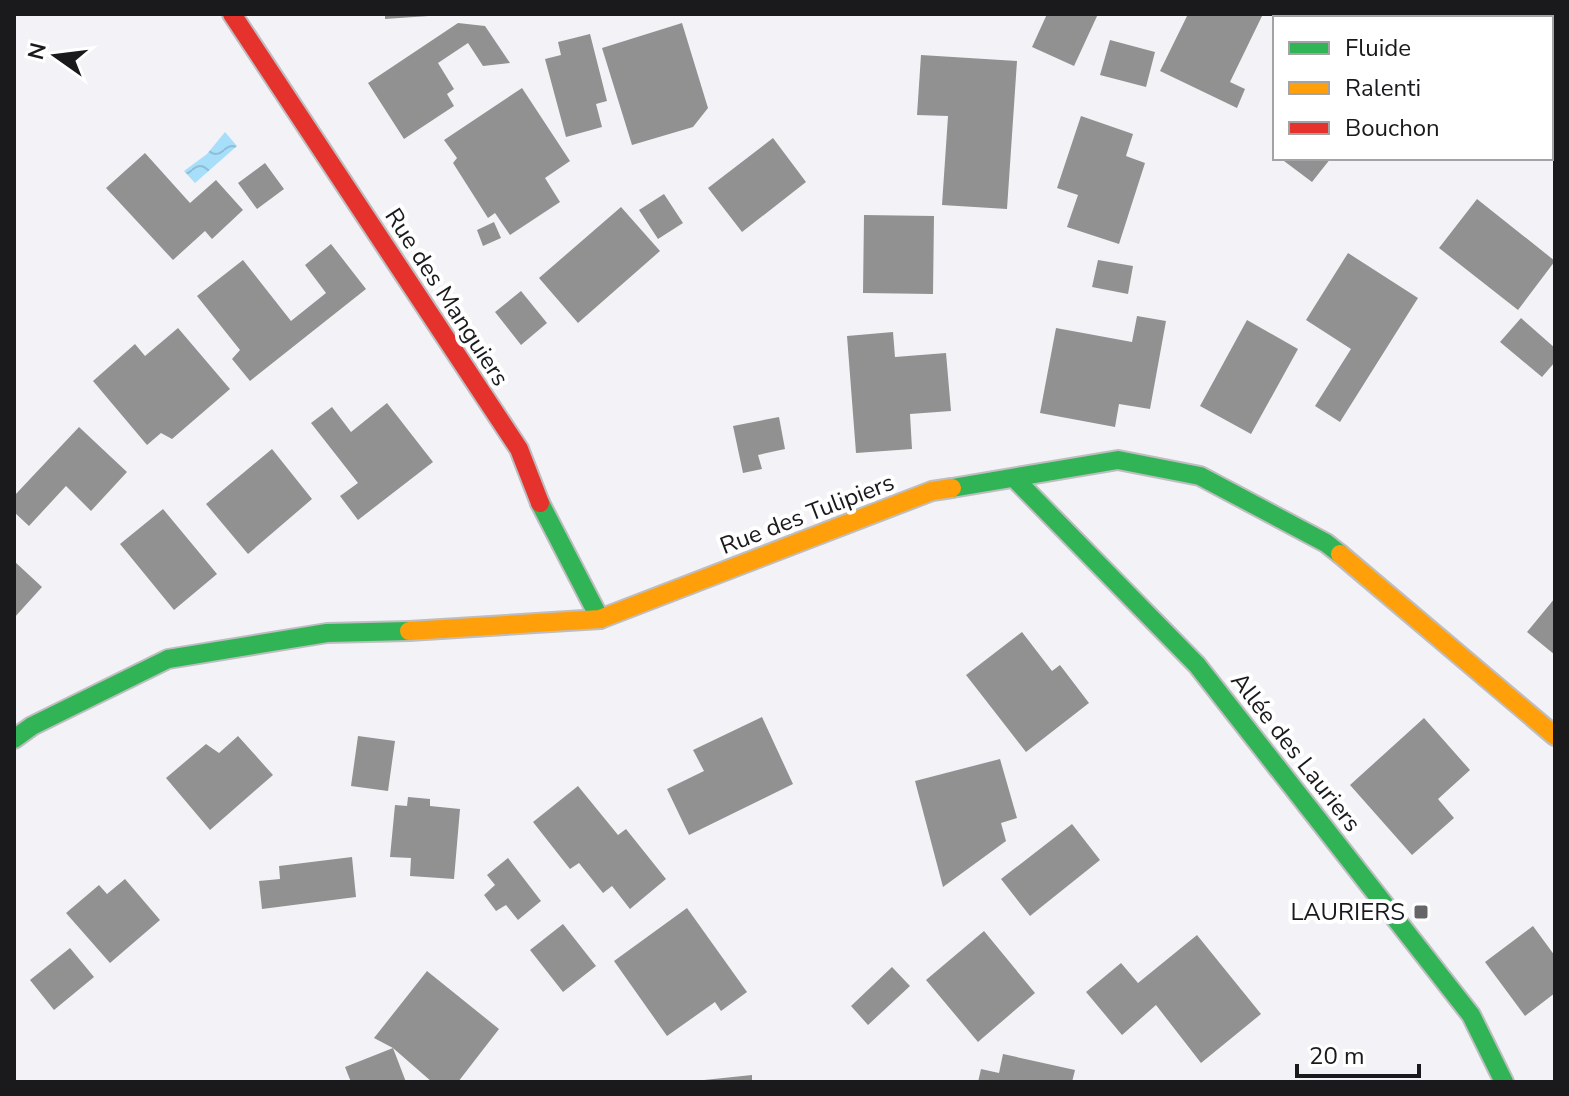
<svg xmlns="http://www.w3.org/2000/svg" width="1569" height="1096" viewBox="0 0 1569 1096" font-family="'Nunito Sans',sans-serif">
  <style>
    .water { fill: url(#water-waves) }
    .building { fill: #929191 }
    .lines { fill: none; stroke-linecap: round; stroke-linejoin: round }
    .street-casing { stroke: #bebec1; stroke-width: 48 }
    .fast-casing { stroke: #bebec1; stroke-width: 22 }
    .slow-casing { stroke: #bebec1; stroke-width: 22 }
    .jam-casing { stroke: #bebec1; stroke-width: 22 }
    .street { stroke: #fdfdfe; stroke-width: 44 }
    .fast { stroke: #30b455; stroke-width: 18 }
    .slow { stroke: #ff9f0a; stroke-width: 18 }
    .jam { stroke: #e5322d; stroke-width: 18 }
    .poi-dot { fill: #666669; stroke: #fff; stroke-width: 3 }
    .labels { text-anchor: middle; dominant-baseline: central; stroke-width: 8; stroke-linejoin: round; paint-order: stroke }
    .street-label { font-size: 24px; fill: #1a1a1d; stroke: #fff }
    .poi-label { font-size: 24px; fill: #1a1a1d; stroke: #fff; text-anchor: end }
  </style>
  <defs>
    <pattern id="water-waves" width="16" height="10" patternUnits="userSpaceOnUse" patternTransform="scale(2)"><rect width="16" height="10" fill="#a7defa"/><path d="M0 5q4-4 8 0t8 0" fill="none" stroke="#8fbed6"/></pattern>
  </defs>
  <rect width="100%" height="100%" fill="#f3f3f7"/>
  <path class="water" d="M225,132l12,14 -42,37 -11,-12 23,-17z"/>
  <path class="building" d="M385,14h44v2l-44,3z
    M1047,14h51l-24,52 -42,-19z
    M1188,14h75l-33,68 15,7 -8,19 -77,-37z
    M458,23l27,3 25,37 -27,3 -15,-23 -30,20 16,26 -7,5 7,12 -50,33 -36,-56z
    M682,23l26,85 -15,19 -61,18 -30,-97z
    M590,34l17,67 -11,3 6,23 -36,10 -21,-78 16,-4 -3,-13z
    M1110,40l45,12 -9,35 -46,-12z
    M921,55l96,6 -10,148 -65,-4 6,-89 -31,-1z
    M522,88l48,73 -25,17 15,24 -50,33 -15,-22 -7,5 -35,-55 4,-5 -13,-18z
    M1081,116l52,18 -7,22 19,7 -26,81 -52,-17 11,-32 -21,-7z
    M773,138l33,44 -64,50 -34,-44z
    M145,153l45,50 26,-23 27,30 -31,29 -7,-8 -32,29 -67,-72z
    M1280,158h51l-19,24z
    M265,163l19,26 -27,20 -19,-26z
    M664,194l19,29 -25,16 -19,-29z
    M1477,199l78,62 -37,49 -79,-62z
    M621,207l39,44 -82,72 -39,-45z
    M864,215l70,1 -1,78 -70,-1z
    M494,222l7,16 -18,8 -6,-16z
    M331,244l35,45 -116,92 -18,-22 8,-9 -43,-54 46,-36 48,61 35,-28 -21,-28z
    M1348,253l70,45 -78,124 -25,-16 36,-57 -45,-29z
    M1098,260l35,6 -5,28 -36,-7z
    M521,291l26,32 -26,22 -26,-33z
    M1137,316l29,5 -16,88 -31,-5 -4,23 -75,-14 16,-85 76,14z
    M1521,318l34,30v14l-13,15 -42,-35z
    M1247,320l51,29 -47,85 -51,-28z
    M178,328l52,61 -58,50 -11,-6 -14,12 -54,-64 42,-37 10,12z
    M893,332l2,25 51,-4 5,58 -41,3 2,35 -56,4 -9,-117z
    M387,403l46,59 -75,58 -18,-24 18,-13 -47,-60 21,-16 19,25z
    M779,417l6,32 -27,6 4,14 -19,4 -10,-47z
    M79,427l48,45 -36,39 -25,-25 -37,40 -15,-14v-16z
    M272,449l40,50 -64,55 -42,-50z
    M163,509l54,65 -43,36 -54,-66z
    M14,561l28,26 -28,31z
    M1555,598v57l-28,-23z
    M1022,632l30,39 8,-6 29,38 -63,49 -60,-77z
    M762,717l31,67 -104,51 -22,-46 37,-18 -11,-21z
    M1424,718l46,52 -32,29 16,19 -42,37 -62,-70z
    M238,736l35,39 -63,55 -44,-52 40,-34 13,9z
    M358,736l37,5 -7,50 -37,-5z
    M1000,759l17,59 -16,5 5,18 -63,46 -28,-106z
    M578,786l40,49 8,-6 40,50 -36,30 -18,-23 -9,7 -24,-30 -9,6 -37,-47z
    M408,797l22,2v7l30,3 -6,70 -44,-3 1,-18 -21,-1 5,-52 12,1z
    M1072,824l28,36 -70,56 -29,-37z
    M352,857l4,40 -94,12 -3,-28 21,-2 -1,-13z
    M508,858l33,43 -23,19 -12,-15 -10,6 -12,-16 11,-10 -8,-10z
    M125,879l35,41 -50,43 -44,-50 33,-28 8,9z
    M687,908l60,84 -26,19 -6,-9 -48,34 -53,-75z
    M563,924l33,42 -33,26 -33,-42z
    M1533,926l22,30v37l-30,23 -40,-54z
    M984,931l51,62 -57,49 -52,-62z
    M1197,935l64,79 -60,49 -45,-58 -34,30 -36,-43 35,-29 17,20z
    M70,948l24,29 -40,33 -24,-30z
    M892,967l18,19 -42,39 -17,-19z
    M427,971l72,58 -41,53h-26l-39,-34 -19,-10z
    M393,1048l13,34h-55l-6,-15z
    M1003,1054l72,16 -3,12h-94l3,-13 18,4z
    M752,1075v7h-48v-2z"/>
  <g class="lines">
    <defs>
      <path id="street" d="M1411,14l5,4
        M1551,131l4,3"/>
      <path id="fast" d="M1015,479l182,186 274,350 33,67
        M952,488l166,-28 82,16 126,67 14,11
        M540,503l60,116
        M14,739l18,-13 136,-67 159,-26 82,-2"/>
      <path id="slow" d="M1340,554l215,182
        M409,631l191,-12 332,-128 20,-3"/>
      <path id="jam" d="M232,14l287,435 21,54"/>
    </defs>
    <use href="#street" class="street-casing"/>
    <use href="#fast" class="fast-casing"/>
    <use href="#slow" class="slow-casing"/>
    <use href="#jam" class="jam-casing"/>
    <use href="#street" class="street"/>
    <use href="#fast" class="fast"/>
    <use href="#slow" class="slow"/>
    <use href="#jam" class="jam"/>
  </g>
  <rect class="poi-dot" x="1413" y="904" width="16" height="16" rx="4"/>
  <g class="labels">
    <g class="street-label">
      <text transform="translate(447 297) rotate(57)">Rue des Manguiers</text>
      <text transform="translate(807 514) rotate(-21)">Rue des Tulipiers</text>
      <text transform="translate(1296 752) rotate(52)">Allée des Lauriers</text>
    </g>
    <g class="poi-label">
      <text x="1405" y="912">LAURIERS</text>
    </g>
  </g>
  <rect width="1569" height="1096" fill="none" stroke="#1a1a1d" stroke-width="32"/>
  <rect x="1273" y="16" width="280" height="144" fill="#ffffff" stroke="#a3a3a5" stroke-width="2"/>
  <rect x="1289" y="42" width="40" height="12" fill="#30b455" stroke="#a3a3a5" stroke-width="2"/>
  <text x="1345" y="56" font-size="24" fill="#1a1a1d">Fluide</text>
  <rect x="1289" y="82" width="40" height="12" fill="#ff9f0a" stroke="#a3a3a5" stroke-width="2"/>
  <text x="1345" y="96" font-size="24" fill="#1a1a1d">Ralenti</text>
  <rect x="1289" y="122" width="40" height="12" fill="#e5322d" stroke="#a3a3a5" stroke-width="2"/>
  <text x="1345" y="136" font-size="24" fill="#1a1a1d">Bouchon</text>
  <g transform="translate(56 56) rotate(284)" stroke="#ffffff" stroke-width="6" paint-order="stroke">
  <path d="M0-6L14 30L0 20L-14 30Z" fill="#1a1a1d"/>
  <text y="-12" font-size="22" font-weight="bold" text-anchor="middle" fill="#1a1a1d">N</text>
  </g>
  <path d="M1297 1064v12h122v-12" fill="none" stroke="#1a1a1d" stroke-width="4"/>
  <text x="1309" y="1064" font-size="24" fill="#1a1a1d" stroke="#ffffff" stroke-width="6" paint-order="stroke">20 m</text>
</svg>
